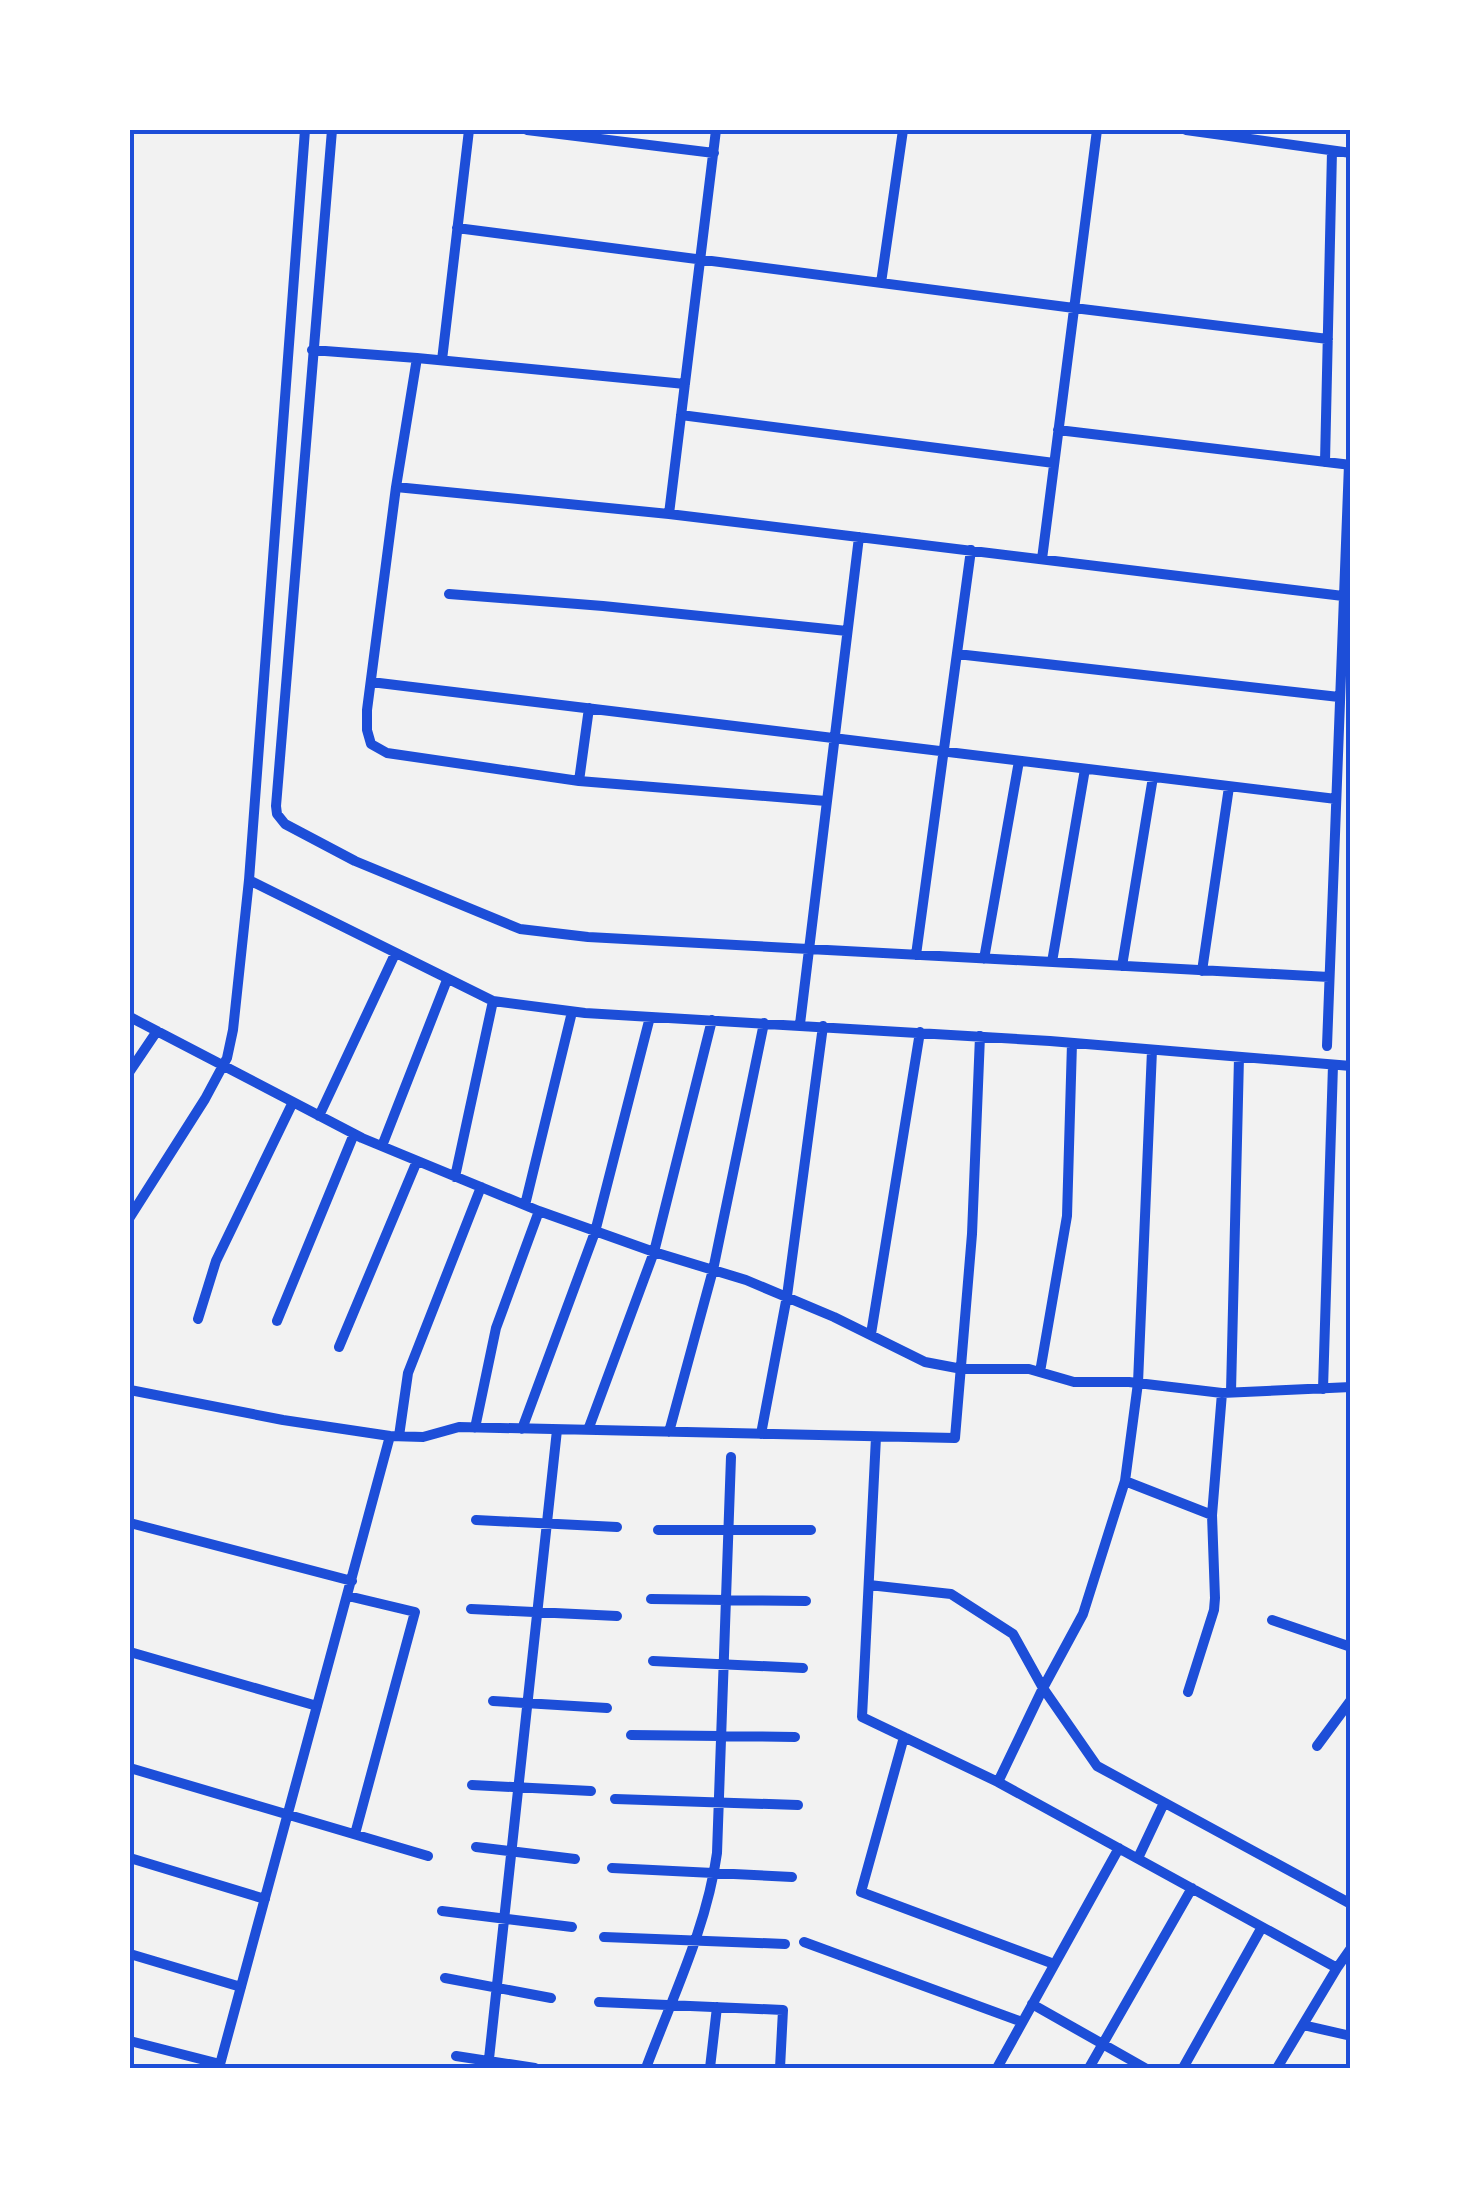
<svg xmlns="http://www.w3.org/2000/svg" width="1481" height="2198" viewBox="0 0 1481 2198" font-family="'Public Sans',sans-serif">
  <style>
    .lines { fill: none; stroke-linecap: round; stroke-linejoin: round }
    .minor { stroke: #1d4ed8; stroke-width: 10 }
    .neatline { fill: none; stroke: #1d4ed8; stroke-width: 4 }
  </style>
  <rect width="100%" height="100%" fill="#f2f2f2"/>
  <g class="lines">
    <path class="minor" d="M332,130l-56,676 1,8 8,10 70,37 165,68 68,8 741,40
      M527,130l187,23
      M1186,130l165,23
      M457,228l617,80 254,31
      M881,283l22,-153
      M312,350l105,8
      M442,360l27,-230
      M685,384l-268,-26 -21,129 -29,223v20l4,14 16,9 192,28 247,20
      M681,415l373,48
      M1058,430l293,35
      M1325,462l7,-311
      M396,487l273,27 674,82
      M669,514l47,-384
      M1042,559l55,-429
      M449,594l154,12 244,25
      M957,654l382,43
      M371,682l965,117
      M579,781l10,-73
      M249,880l244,121 92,12 465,28 301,25
      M916,955l55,-405
      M984,959l35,-198
      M1052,962l33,-193
      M1122,966l31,-189
      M1202,971l27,-184
      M130,1017l232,121 177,73 115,41 92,28 88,37 91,45 37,7h67l45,13h55l93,11 129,-6
      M800,1024l59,-487
      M1327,1046l22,-582
      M130,1071l27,-40
      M319,1116l76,-162
      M382,1146l65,-166
      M455,1177l38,-176
      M525,1205l47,-193
      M130,1217l75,-118 22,-41 6,-28 16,-150 56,-750
      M198,1319l18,-58 77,-159
      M277,1321l77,-187
      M871,1334l49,-302
      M339,1347l78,-186
      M1040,1372l27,-156 5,-173
      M1323,1389l10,-324
      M130,1390l153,30 107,16 33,1 36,-10 496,11 17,-204 8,-198
      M1231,1392l8,-335
      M475,1428l21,-100 43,-117
      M522,1429l73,-197 55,-215
      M588,1430l66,-178 58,-232
      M669,1432l44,-162 51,-247
      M761,1434l26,-138 36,-270
      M399,1436l9,-63 73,-186
      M876,1437l-14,280 136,65 339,186
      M1125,1481l87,34
      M476,1520l141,7
      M130,1523l222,58
      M658,1530h153
      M869,1585l82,9 62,40 30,54 54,78 254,138
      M348,1596l67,16 -60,222
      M651,1599l155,2
      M471,1609l146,7
      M1272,1620l79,27
      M130,1652l187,54
      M653,1661l150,7
      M1188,1692l26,-82 1,-12 -3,-83 10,-122
      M493,1701l114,7
      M631,1735l164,2
      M904,1737l-43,155 193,72
      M1317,1746l34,-46
      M130,1768l298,88
      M998,1782l45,-94 40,-74 42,-133 13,-98 14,-333
      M472,1785l119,6
      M615,1799l183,6
      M476,1847l99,12
      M130,1858l135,41
      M1138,1858l26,-55
      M612,1868l180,9
      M442,1911l130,16
      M604,1937l181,7
      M804,1942l218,80
      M130,1954l111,33
      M445,1978l106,20
      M599,2002l184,8 -3,58
      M1032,2004l113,64
      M1303,2025l48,11
      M130,2041l90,23
      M456,2056l79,12
      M219,2068l171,-632
      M488,2068l69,-638
      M646,2068c26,-70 61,-141 71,-215l14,-396
      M710,2068l7,-61
      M997,2068l122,-220
      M1089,2068l103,-180
      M1183,2068l79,-141
      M1277,2068l60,-100 14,-20"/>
  </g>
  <rect width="1481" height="2198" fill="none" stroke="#ffffff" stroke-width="265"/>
  <rect x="132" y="132" width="1216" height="1934" class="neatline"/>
</svg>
